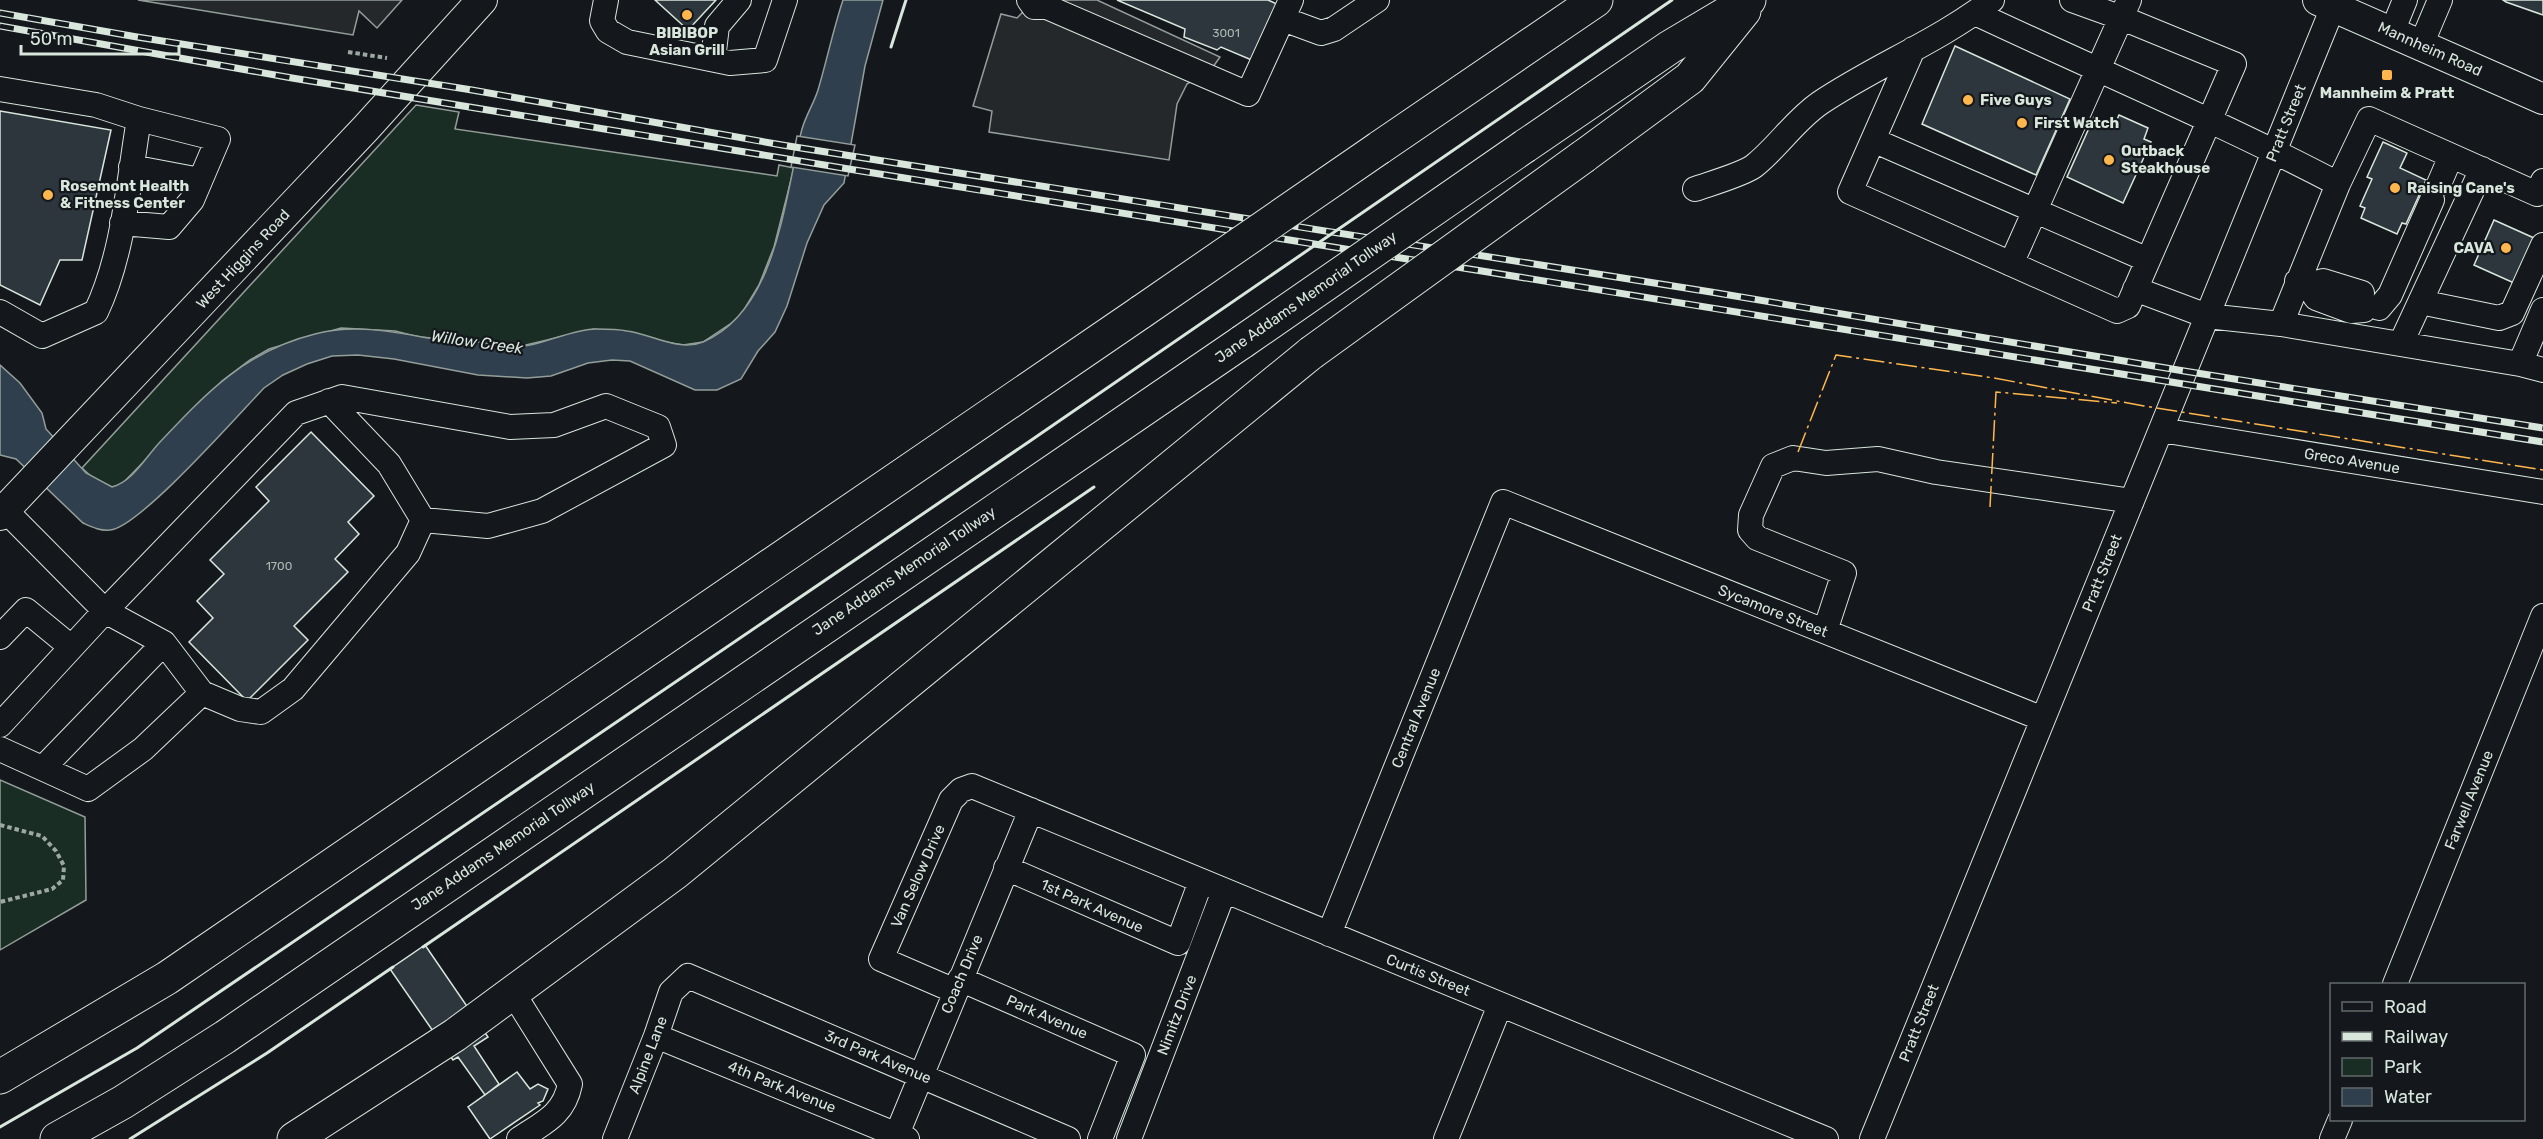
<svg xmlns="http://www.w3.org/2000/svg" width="2543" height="1139" viewBox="0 0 2543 1139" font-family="Rubik,sans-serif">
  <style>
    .green { fill: #1a2d24; stroke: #939e99; stroke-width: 1.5 }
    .parking { fill: #24282b; stroke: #939e99; stroke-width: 1.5 }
    .water { fill: #2f3f4d; stroke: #939e99; stroke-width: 1.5 }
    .pier { fill: #14181c; stroke: #939e99; stroke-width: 1.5 }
    .building { fill: #2c363c; stroke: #d8e6dc; stroke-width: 1.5 }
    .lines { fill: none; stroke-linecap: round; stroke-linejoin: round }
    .minor-casing { stroke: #d8e6dc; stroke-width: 26 }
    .major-casing { stroke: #d8e6dc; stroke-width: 32 }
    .highway-casing { stroke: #d8e6dc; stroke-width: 35 }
    .path { stroke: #9da8a2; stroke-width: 4; stroke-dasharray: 4.5 3; stroke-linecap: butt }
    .minor { stroke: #14181c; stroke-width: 24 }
    .major { stroke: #14181c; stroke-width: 30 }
    .highway { stroke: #14181c; stroke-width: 33 }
    .rail-casing { stroke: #d8e6dc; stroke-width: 7 }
    .rail { stroke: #14181c; stroke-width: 4.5; stroke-dasharray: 14; stroke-linecap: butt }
    .highway-bridge-casing { stroke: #d8e6dc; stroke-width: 35; stroke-linecap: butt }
    .highway-bridge { stroke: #14181c; stroke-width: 33 }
    .wall { stroke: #d8e6dc; stroke-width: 3 }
    .power { stroke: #ffb74d; stroke-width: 1.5; stroke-dasharray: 21 4.5 3 4.5; stroke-linecap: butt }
    .poi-dot { fill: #ffb74d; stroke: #14181c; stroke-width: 2 }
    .labels { text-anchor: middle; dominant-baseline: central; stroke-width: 4.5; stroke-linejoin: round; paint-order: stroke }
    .number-label { font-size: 12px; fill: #adbab4 }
    .poi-label { font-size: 15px; font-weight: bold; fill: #d8e6dc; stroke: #14181c; text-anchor: start }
    .street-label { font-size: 15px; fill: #d8e6dc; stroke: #14181c }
    .water-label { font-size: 16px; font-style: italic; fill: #d8e6dc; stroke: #14181c }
  </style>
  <rect width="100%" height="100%" fill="#14181c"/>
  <path class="green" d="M416,105l43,7 -4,17 322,47 2,-11 15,3 -20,79 -15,38 -20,33 -36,24 -20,3 -89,-16 -81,19 -41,-7 -53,-4 -24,-6 -54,-3 -72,21 -19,11 -28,21 -100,103 -10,3 -18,-8 -12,-11z
    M0,780l85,37 1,83 -86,50z"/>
  <path class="parking" d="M138,0h264l-25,28 -18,-17 -6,24z
    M1035,0h62l123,57 -7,10 -26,17 -10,20 -8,56 -180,-28 3,-21 -19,-5 28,-92 16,4z"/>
  <path class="water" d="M843,0h40l-18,66 -21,117 -20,22 -17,38 -20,63 -12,26 -17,19 -17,28 -24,11h-22l-65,-29 -18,-1 -24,3 -37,13 -24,2 -49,-3 -84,-16 -36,-4 -26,1 -25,8 -24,11 -19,13c-25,26 -125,140 -154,142 -10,1 -18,-3 -27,-7l-67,-64 -16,-4v-90l20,18 22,30 4,16 40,44 26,14c21,-6 33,-29 48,-45 47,-50 86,-91 155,-108 35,-9 67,-4 102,2 17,4 35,3 52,5 14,1 27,5 41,6 25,2 60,-18 86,-18 10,0 22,0 31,2 25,3 51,21 76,11 75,-32 81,-145 99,-213 4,-14 12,-26 16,-39 9,-30 15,-60 25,-90z"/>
  <path class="pier" d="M797,136l58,9 -7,31 -57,-9z"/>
  <path class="building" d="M655,0h61l-28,30z
    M1117,0h151l13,6 -27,55 -33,-14 -4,3 -33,-13 1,-8z
    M2503,0h40v15l-37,-13z
    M1955,46l115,53 -34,76 -114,-51z
    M0,111l111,19 -29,130h-22l-20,45 -40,-20z
    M2119,115l29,13 -4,11 7,3 -28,61 -56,-26 27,-60 20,9z
    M2383,142l24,11 -7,15 26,12 -20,44 -4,-1 -5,11 -36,-16 4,-10 -5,-2 12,-27 -5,-2z
    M2426,180l17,8 -7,15 -17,-8z
    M2494,220l40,18 -20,45 -40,-18z
    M311,432l63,64 -26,26 11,12 -24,25 13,13 -54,54 14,14 -61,61 -58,-59 24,-24 -16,-17 27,-27 -14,-14 59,-59 -13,-14z
    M425,945l63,92 -14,9 25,38 -14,11 -27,-38 -5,3 -63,-91z
    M517,1072l13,17 8,-5 10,5 -5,12 -5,2 2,2 -50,34 -22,-32z"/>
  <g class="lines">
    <defs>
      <path id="minor" d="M606,0l-4,21 6,10 19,11 103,21 35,-3 20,-60
        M1029,0l5,7h13l201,87 43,-94
        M1975,13c121,57 245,109 363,171l31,-65 168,75 6,-13
        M1283,19l38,14 13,-4 43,-29
        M2392,32l13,-32
        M2421,45l19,-45
        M1913,49l-63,143 267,119 11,-5 106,-242 -112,-46 -50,-18
        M713,59l4,-33 22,-26
        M0,89l96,16 43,14 79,20 -26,61 -23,27 -47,-4
        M1873,140l275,120
        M131,167l69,13
        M2439,184l12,-28
        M1695,189c14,-5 49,-15 59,-23 24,-19 40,-45 66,-63 55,-37 119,-62 172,-103
        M2011,264l118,-264
        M2297,281l11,4 15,-4 39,12
        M2308,285l8,13 35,13 13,-1
        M2135,289l72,27 74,8 57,-140
        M2420,302l79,16 13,-5 31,-68
        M2379,308l11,-13 42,-95
        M0,312l42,24 54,-24c28,-59 32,-128 43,-193
        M2281,324l239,40 23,-54
        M2401,343l81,-174
        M2520,364l23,6
        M329,401l60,63 34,56
        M2161,430l382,62
        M1825,631l19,-58 -87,-35 -7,-8 1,-15 22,-49 20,-8 33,5 52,-4 58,13 196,29
        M0,637l26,-27 45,37
        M0,725l105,-114 191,-198 46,-16 168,30 44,-2 52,-19 52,21 6,18 -122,66 -54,15 -65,-6 -15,33 -115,136 -32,23 -21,-3 -38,-16
        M0,749l88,40 55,-40 59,-56 -38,-50 -59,-32 -100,-101
        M43,768l121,-125
        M1006,868l172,75 23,-62
        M1329,934l174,-432 540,217
        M960,979l173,76 -33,84
        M2395,984l148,-368
        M955,991l-74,-32 70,-159 10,-10 11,-4 854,353
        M513,993l57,91c-6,31 -27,39 -51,55
        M656,1036l251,103
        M615,1139l41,-103 15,-44 17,-16 380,163
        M895,1139l136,-329
        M1129,1139l95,-248
        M1446,1139l54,-134
        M1872,1139l461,-1132
        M2332,1139l8,-19"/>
      <path id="major" d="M2318,0l225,99
        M0,515l366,-387 116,-128"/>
      <path id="highway" d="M1525,146l145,-99 79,-47
        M1379,148l217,-148
        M1584,156l106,-78 54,-67
        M0,1077l167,-99 974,-666
        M57,1139l66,-37 102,-65 1017,-695
        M294,1139l161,-104 220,-162 636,-520"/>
    </defs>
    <use href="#minor" class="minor-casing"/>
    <use href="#major" class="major-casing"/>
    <use href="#highway" class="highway-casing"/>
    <path class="path" d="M348,52l39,6
      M0,825l42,11 14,15 8,15 -1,14 -11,9 -52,13"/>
    <use href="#minor" class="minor"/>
    <use href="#major" class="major"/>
    <use href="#highway" class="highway"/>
    <defs>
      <path id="rail" d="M0,13l137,24 335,53 310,55 929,147 473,79 359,57
        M0,26l292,52 569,93 1682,271"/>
    </defs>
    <use href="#rail" class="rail-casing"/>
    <use href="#rail" class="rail"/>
    <defs>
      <path id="highway-bridge" d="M1141,312l238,-164
        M1242,342l283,-196
        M1311,353l273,-197"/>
    </defs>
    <use href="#highway-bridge" class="highway-bridge-casing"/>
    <use href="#highway-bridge" class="highway-bridge"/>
    <path class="wall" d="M891,47l15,-47
      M423,947l671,-460
      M0,1127l137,-79 893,-607 642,-441
      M130,1139l137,-86 126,-86"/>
    <path class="power" d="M1798,452l38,-97 158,23 150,28 399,64
      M1990,507l6,-115 121,11"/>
  </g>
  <g class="poi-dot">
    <circle cx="687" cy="15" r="6"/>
    <rect x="2381" y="69" width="12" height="12" rx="3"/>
    <circle cx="1968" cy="100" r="6"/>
    <circle cx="2022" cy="123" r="6"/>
    <circle cx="2109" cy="160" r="6"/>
    <circle cx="2395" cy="188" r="6"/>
    <circle cx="48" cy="195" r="6"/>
    <circle cx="2506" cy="248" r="6"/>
  </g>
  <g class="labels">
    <g class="number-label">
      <text x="1226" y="33">3001</text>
      <text x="279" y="566">1700</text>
    </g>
    <g class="poi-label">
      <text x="687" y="33" text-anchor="middle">BIBIBOP<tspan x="687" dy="17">Asian Grill</tspan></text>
      <text x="2387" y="93" text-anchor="middle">Mannheim &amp; Pratt</text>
      <text x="1980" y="100">Five Guys</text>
      <text x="2034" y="123">First Watch</text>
      <text x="2121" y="151">Outback<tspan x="2121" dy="17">Steakhouse</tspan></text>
      <text x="60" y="186">Rosemont Health<tspan x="60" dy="17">&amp; Fitness Center</tspan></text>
      <text x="2407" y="188">Raising Cane's</text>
      <text x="2494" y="248" text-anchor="end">CAVA</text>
    </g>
    <g class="street-label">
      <text transform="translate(2430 49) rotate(24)">Mannheim Road</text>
      <text transform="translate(2286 123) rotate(-68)">Pratt Street</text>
      <text transform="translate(243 259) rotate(-47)">West Higgins Road</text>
      <text transform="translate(1306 297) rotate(-35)">Jane Addams Memorial Tollway</text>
      <text transform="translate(2352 461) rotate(9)">Greco Avenue</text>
      <text transform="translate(904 571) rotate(-34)">Jane Addams Memorial Tollway</text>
      <text transform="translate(2102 573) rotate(-68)">Pratt Street</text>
      <text transform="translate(1773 611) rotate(22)">Sycamore Street</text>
      <text transform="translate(1416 718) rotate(-68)">Central Avenue</text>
      <text transform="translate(2469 800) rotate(-68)">Farwell Avenue</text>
      <text transform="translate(503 846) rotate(-34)">Jane Addams Memorial Tollway</text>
      <text transform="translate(918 876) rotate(-66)">Van Selow Drive</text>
      <text transform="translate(1092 906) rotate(24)">1st Park Avenue</text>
      <text transform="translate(962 974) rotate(-67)">Coach Drive</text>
      <text transform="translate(1428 975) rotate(22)">Curtis Street</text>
      <text transform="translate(1177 1015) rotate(-69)">Nimitz Drive</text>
      <text transform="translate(1047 1017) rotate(24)">Park Avenue</text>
      <text transform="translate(1919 1023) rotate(-68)">Pratt Street</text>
      <text transform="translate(648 1055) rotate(-69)">Alpine Lane</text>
      <text transform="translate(878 1057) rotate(23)">3rd Park Avenue</text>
      <text transform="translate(782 1087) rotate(22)">4th Park Avenue</text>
    </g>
    <g class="water-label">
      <text transform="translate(477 342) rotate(8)">Willow Creek</text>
    </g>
  </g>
  <rect x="2330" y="983" width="195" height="138" fill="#14181c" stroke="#626a69" stroke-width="1.5"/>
  <rect x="2342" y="1002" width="30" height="9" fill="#14181c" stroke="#626a69" stroke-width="1.5"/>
  <text x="2384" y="1013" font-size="18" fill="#d8e6dc">Road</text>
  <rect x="2342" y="1032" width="30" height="9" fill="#d8e6dc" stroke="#626a69" stroke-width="1.5"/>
  <text x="2384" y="1043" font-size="18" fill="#d8e6dc">Railway</text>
  <rect x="2342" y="1058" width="30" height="18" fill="#1a2d24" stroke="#626a69" stroke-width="1.5"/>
  <text x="2384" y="1073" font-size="18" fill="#d8e6dc">Park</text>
  <rect x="2342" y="1088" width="30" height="18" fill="#2f3f4d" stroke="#626a69" stroke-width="1.5"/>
  <text x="2384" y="1103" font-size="18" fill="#d8e6dc">Water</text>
  <path d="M21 45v9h158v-9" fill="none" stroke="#d8e6dc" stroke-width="3"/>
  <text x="30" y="45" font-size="18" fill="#d8e6dc" stroke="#14181c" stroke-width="4.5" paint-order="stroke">50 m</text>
</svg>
